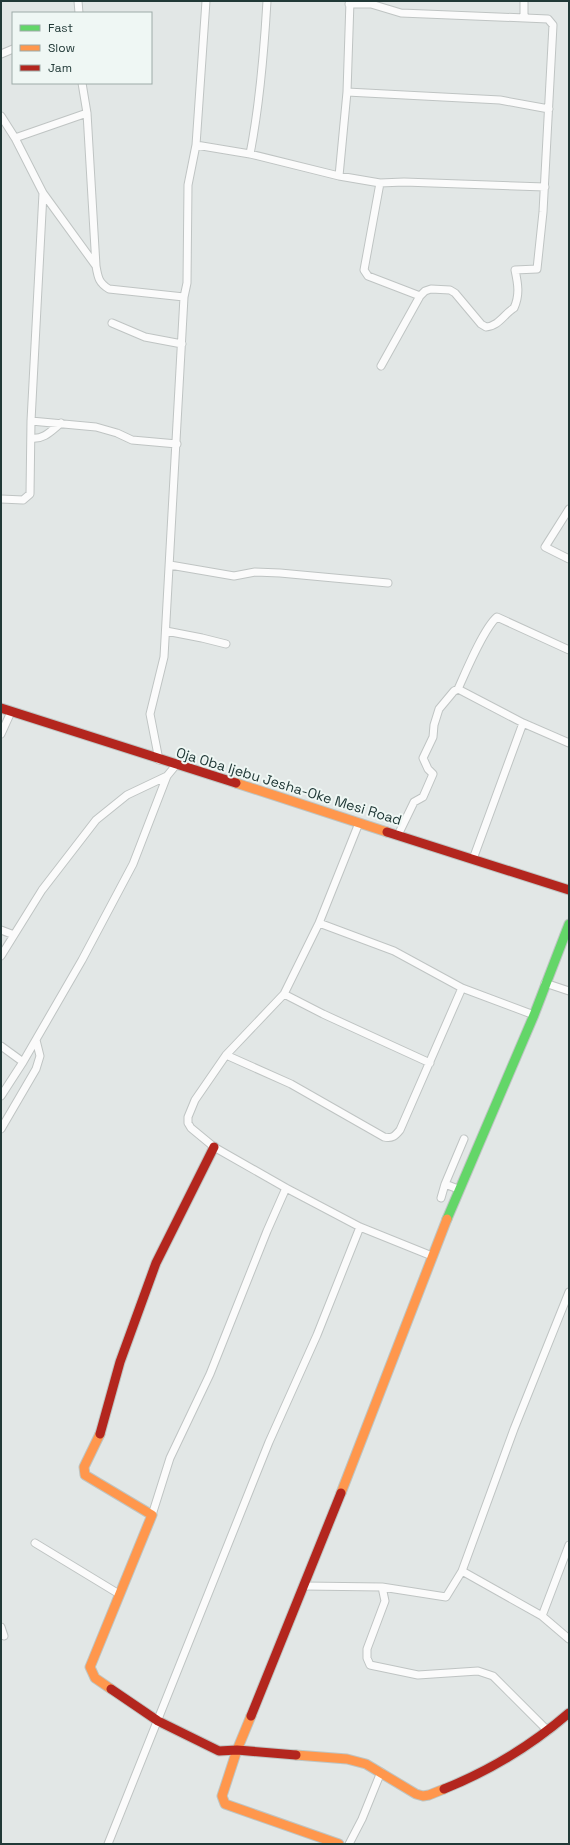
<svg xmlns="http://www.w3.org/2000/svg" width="570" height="1845" viewBox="0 0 570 1845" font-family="'Space Grotesk',sans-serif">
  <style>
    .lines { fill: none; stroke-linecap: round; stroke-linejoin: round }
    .street-casing { stroke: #bfc4c3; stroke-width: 9 }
    .fast-casing { stroke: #bec5c3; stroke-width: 11 }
    .slow-casing { stroke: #bec5c3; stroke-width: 11 }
    .jam-casing { stroke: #bec5c3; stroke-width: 11 }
    .street { stroke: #fbfbfb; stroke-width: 7 }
    .fast { stroke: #63d668; stroke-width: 9 }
    .slow { stroke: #ff974d; stroke-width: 9 }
    .jam { stroke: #b3261e; stroke-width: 9 }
    .labels { text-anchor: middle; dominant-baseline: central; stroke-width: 4; stroke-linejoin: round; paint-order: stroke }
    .street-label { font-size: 14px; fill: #213937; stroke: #eff7f4 }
  </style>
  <rect width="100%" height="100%" fill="#e2e7e6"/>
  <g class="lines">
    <defs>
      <path id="street" d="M78,1l1,12
        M349,4h22l30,9 147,6 5,6 -10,187 -6,57 -22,1c3,14 5,25 -1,38 -10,6 -15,18 -28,19l-5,-3 -26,-31 -5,-3 -19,-1 -6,2 -5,5 -39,70
        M524,17v-16
        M1,54l12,-5
        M82,83l5,30 9,153
        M347,92l153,8 49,9
        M1,116l14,22 28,55 53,73c2,12 3,17 13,23l75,8
        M15,138l72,-25
        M196,145l54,9 89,22 41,7 24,-1 141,5
        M250,154c10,-51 14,-101 17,-153
        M339,176l8,-84 3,-91
        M380,183l-16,87 4,6 52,20
        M112,323l33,14 37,7
        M31,421l65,6 21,6 15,7 45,4
        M31,438c13,2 21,-8 30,-15
        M1,499l22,1 7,-6 1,-73 12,-228
        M569,509l-24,38 24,12
        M170,565l64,11 21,-4 25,1 108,10
        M166,631l36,7 24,6
        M458,689c8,-18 26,-61 39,-72l72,33
        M1,734l10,-22
        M159,760l-9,-46 14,-57 20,-360 3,-14 1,-98 8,-40 10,-144
        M359,823l-40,100 -35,71 -58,61 -31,45 -7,17v6l3,5 23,19 72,41 74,39 72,29
        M398,835l16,-33 9,-5 10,-23 -5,-5 -5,-11 10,-21 1,-12 5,-16 15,-18 4,-2 65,34 46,20
        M473,859l50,-136
        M319,923l75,28 68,37 72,27
        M1,930l13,5
        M1,956l41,-66 54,-70 31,-25 40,-19 9,-11
        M545,983l24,8
        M284,994l39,20 107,49
        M1,1046l22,16
        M226,1055l65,29 93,53c8,2 11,-1 16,-7l62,-142
        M1,1096l22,-34 59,-102 51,-96 34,-88
        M1,1129l35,-60 4,-13 -4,-16
        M445,1184l19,-45
        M441,1198l4,-14 13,5
        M569,1292l-55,137 -52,142 80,45 27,-71
        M152,1515l18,-57 40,-84 57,-143 19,-43
        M35,1543l84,51
        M304,1586l78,1 3,14 -18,48v9l3,7 48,10 60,-4 15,5 55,55
        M382,1587l64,10 16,-26
        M542,1616l27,23
        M1,1627l3,9
        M108,1844l161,-402 48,-107 43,-108
        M349,1844l13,-25 19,-47"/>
      <path id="fast" d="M447,1219l87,-204 35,-91"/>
      <path id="slow" d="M236,783l151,49
        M100,1434l-16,33 1,8 67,40 -62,152 5,11 16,11
        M341,1493l106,-274
        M251,1716l-14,34 -15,46 3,8 114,40
        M296,1755l51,4 19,5 50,30 7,2 6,-1 15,-6"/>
      <path id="jam" d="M1,708l235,75
        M387,832l182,58
        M100,1434l20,-72 36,-99 58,-116
        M111,1689l47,32 61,30 18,-1 59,5
        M251,1716l90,-223
        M444,1789c45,-18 88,-44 125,-76"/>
    </defs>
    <use href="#street" class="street-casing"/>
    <use href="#fast" class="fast-casing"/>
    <use href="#slow" class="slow-casing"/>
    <use href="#jam" class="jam-casing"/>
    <use href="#street" class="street"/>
    <use href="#fast" class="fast"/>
    <use href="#slow" class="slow"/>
    <use href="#jam" class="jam"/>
  </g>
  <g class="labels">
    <g class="street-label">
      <text transform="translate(289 786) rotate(17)">Oja Oba Ijebu Jesha-Oke Mesi Road</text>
    </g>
  </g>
  <rect width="570" height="1845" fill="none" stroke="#213937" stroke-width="4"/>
  <rect x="12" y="12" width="140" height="72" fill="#eff7f4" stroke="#9daba8"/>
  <rect x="20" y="25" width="20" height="6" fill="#63d668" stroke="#9daba8"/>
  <text x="48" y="32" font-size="12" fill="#213937">Fast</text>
  <rect x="20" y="45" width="20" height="6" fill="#ff974d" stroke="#9daba8"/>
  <text x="48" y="52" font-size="12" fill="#213937">Slow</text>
  <rect x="20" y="65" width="20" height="6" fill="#b3261e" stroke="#9daba8"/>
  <text x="48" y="72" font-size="12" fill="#213937">Jam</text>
</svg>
